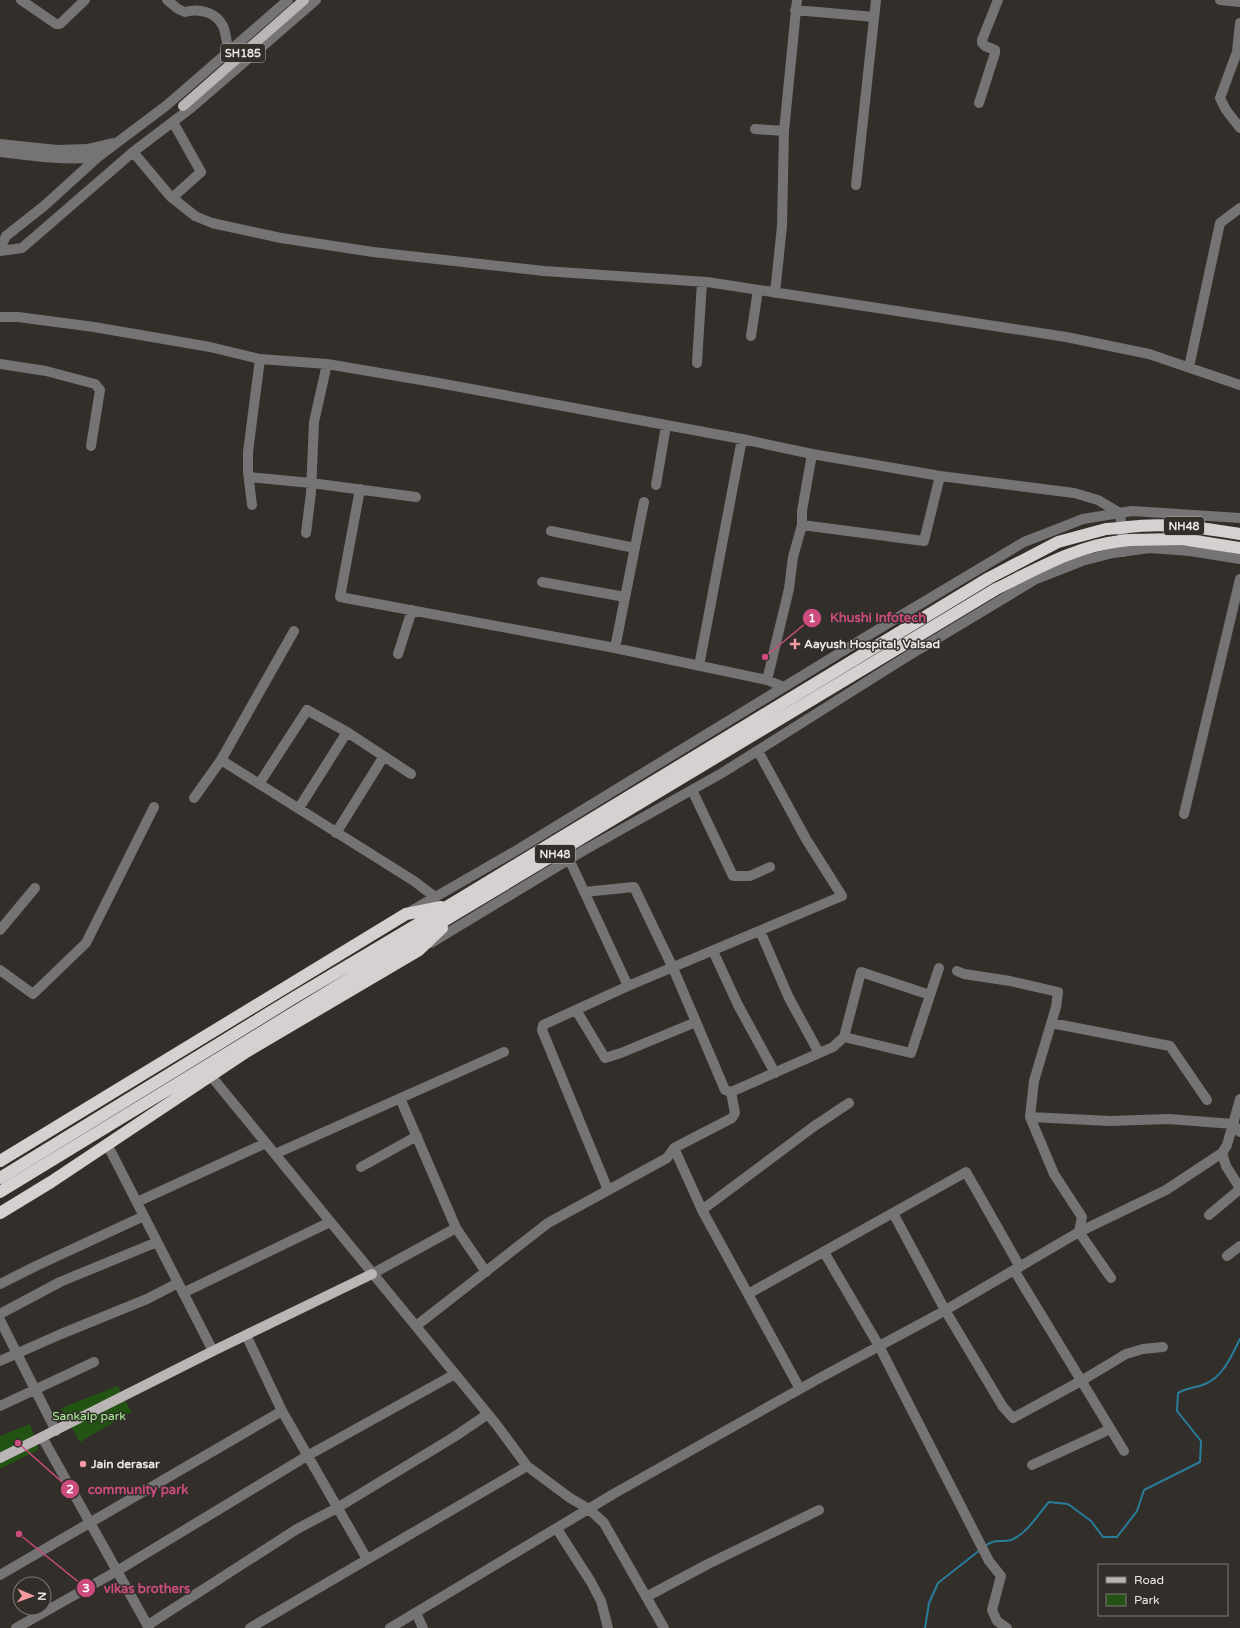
<svg xmlns="http://www.w3.org/2000/svg" width="1240" height="1628" viewBox="0 0 1240 1628" font-family="'Varela Round',sans-serif">
  <style>
    .green { fill: #235313 }
    .lines { fill: none; stroke-linecap: round; stroke-linejoin: round }
    .stream { stroke: #297d9b; stroke-width: 2 }
    .minor { stroke: #757373; stroke-width: 10 }
    .major { stroke: #bbb5b6; stroke-width: 10 }
    .highway { stroke: #d7d0d1; stroke-width: 12 }
    .highway-bridge { stroke: #d7d0d1; stroke-width: 12 }
    .poi-dot { fill: #f49aa2; stroke: #322f2b; stroke-width: 1.5 }
    .labels { text-anchor: middle; dominant-baseline: central; stroke-width: 3; stroke-linejoin: round; paint-order: stroke }
    .shield { fill: #322f2b; stroke: #b3b0ad; stroke-width: 1 }
    .shield-label { font-size: 11px; font-weight: bold; fill: #eae8e5 }
    .poi-label { font-size: 12px; font-weight: bold; fill: #eae8e5; stroke: #322f2b; text-anchor: start }
    .park-label { font-size: 12px; fill: #a7f093; stroke: #322f2b }
    .leader { fill: none; stroke: #cc4c7e; stroke-width: 1.5 }
    .callout-dot { fill: #cc4c7e; stroke: #322f2b; stroke-width: 1.5 }
    .mark-label { font-size: 12px; text-anchor: middle; font-weight: bold; fill: #fff }
    .callout-label { font-size: 13px; text-anchor: middle; font-weight: bold; fill: #cc4c7e; stroke: #322f2b; stroke-width: 3; stroke-linejoin: round; paint-order: stroke }
  </style>
  <rect width="100%" height="100%" fill="#322f2b"/>
  <path class="green" d="M118,1386l13,26 -51,30 -19,-34z
    M30,1424l8,26 -38,19v-33z"/>
  <g class="lines">
    <path class="stream" d="M985,1546c10,-8 16,-3 26,-6 16,-6 27,-26 38,-38l19,2 23,17 12,16h14l20,-26 7,-21 56,-28 1,-21 -24,-30 1,-18c11,-6 18,-5 27,-9 19,-8 26,-28 35,-45
      M925,1628l4,-25 9,-20 42,-33"/>
    <path class="minor" d="M21,0l35,24h4l25,-24
      M167,0l11,9 7,3c14,-4 31,0 38,14 3,7 4,17 5,25
      M1220,0l20,2
      M795,10l79,7
      M1240,23l-3,29 -17,46 6,12 14,18
      M979,103l16,-50v-3l-10,-4 -3,-3v-3l16,-40
      M755,129l29,2
      M0,144l57,6 30,-1 26,-6
      M0,152c33,4 65,9 98,5
      M133,152l37,44 25,20 17,7 69,15 92,14 171,19 163,11 203,31 156,24 83,17 91,31
      M856,185l20,-185
      M172,198l29,-26 -28,-50
      M0,249l6,-13 38,-30 54,-49 69,-52 121,-105
      M0,251l22,-3 111,-96 58,-44 125,-108
      M775,293l7,-67 2,-95 13,-131
      M0,317h18l76,10 116,20 50,12 67,5 106,18 309,57 70,15 128,22 134,17 24,7 22,13 4,39
      M751,336l7,-46
      M697,363l5,-81
      M0,364l46,7 49,13 5,6 -9,56
      M1189,367l31,-144 20,-15
      M812,454l-10,57v14l122,16 16,-65
      M249,477l62,6 105,14
      M656,485l10,-59
      M360,489l-20,108 275,51 152,32 17,7
      M252,505l-4,-33v-20l12,-93
      M551,531l84,17
      M306,533l5,-40 3,-71 13,-58
      M542,582l83,15
      M615,648l29,-146
      M398,654l14,-44
      M699,666l43,-227
      M767,680l22,-91 4,-32 9,-32
      M221,760l193,121 21,16
      M259,784l48,-74 40,22 64,42
      M692,790l41,86h17l20,-9
      M194,798l27,-38 73,-129
      M299,808l48,-76
      M1184,814l56,-235
      M336,833l48,-77
      M569,859l59,127
      M584,892l50,-5 39,81 52,122 6,2 102,-45 11,-10 67,16 28,-85
      M411,911l106,-61 383,-234 124,-74 59,-23 49,-8 108,7
      M0,930l35,-42
      M760,931l29,67 30,55
      M431,943l152,-92 139,-78 181,-114 133,-80 46,-18 31,-8 37,-5 40,3 50,8
      M713,951l25,54 37,68
      M0,970l33,24 53,-51 68,-136
      M957,971l7,3 46,7 48,11 -2,15 -22,74 -4,36 24,57 28,43 -3,15 32,46
      M576,1010l29,48 16,-5 75,-31
      M1051,1023l119,23 37,54
      M844,1037l17,-65 69,23
      M211,1076l285,348 31,42 43,32 19,11 15,14 60,105
      M1030,1117l80,4 59,-2 64,5 7,8
      M107,1144l106,207
      M674,1148l58,-30 3,-5 -4,-21
      M1222,1153l4,13 14,22
      M275,1154l229,-102
      M361,1167l56,-31
      M608,1190l-66,-160 1,-5 85,-39 214,-90 -36,-57 -48,-88
      M137,1202l129,-59
      M702,1210l111,-83 36,-24
      M893,1213l52,97 58,97 10,11 68,-37 45,-27 17,-5 20,-2
      M1209,1215l31,-26
      M456,1228l30,44
      M824,1252l55,94 110,215 12,15 -9,34 5,11 10,7
      M1227,1256l13,-10
      M1014,1270l110,181
      M372,1274l84,-46 -56,-130
      M0,1284l38,-19 106,-49
      M183,1293l147,-71
      M748,1294l218,-122 54,95
      M0,1314l60,-32 97,-40
      M0,1320l56,111
      M416,1326l132,-103 119,-65 7,-10 28,62 98,179
      M246,1335l36,76 85,148
      M0,1361l61,-27 86,-35 31,-16
      M0,1406l94,-44
      M42,1437l107,191
      M1032,1465l70,-32 7,-4
      M557,1529l34,53 10,19 7,27
      M0,1575l282,-164
      M646,1597l62,-33 111,-54
      M416,1613l7,15
      M148,1625l149,-96 40,-21 117,-71 34,-23
      M16,1628l101,-57 190,-115 148,-82
      M250,1628l277,-162
      M390,1628l225,-135 201,-113 121,-65 142,-83 87,-42 56,-37 5,-8 13,-46"/>
    <path class="major" d="M183,106l121,-106
      M0,1458l213,-107 159,-77"/>
    <path class="highway" d="M1128,527c38,-5 74,1 112,7
      M1129,540l53,-1 58,9
      M0,1161l406,-247 35,-7
      M0,1178l295,-181 155,-92 539,-327 69,-36 48,-13 14,-1
      M0,1192l457,-279 539,-324c41,-20 80,-43 125,-48
      M0,1213l51,-31 195,-130 173,-102 23,-22"/>
    <path class="highway-bridge" d="M1120,528l8,-1
      M1121,541l8,-1"/>
  </g>
  <g class="poi-dot">
    <path d="M793 638h4v4h4v4h-4v4h-4v-4h-4v-4h4z"/>
    <circle cx="83" cy="1464" r="4"/>
  </g>
  <g class="labels">
    <g class="shield">
      <rect x="221" y="44" width="44" height="18" rx="3"/>
      <rect x="1164" y="517" width="40" height="18" rx="3"/>
      <rect x="535" y="845" width="40" height="18" rx="3"/>
    </g>
    <g class="shield-label">
      <text x="243" y="53">SH185</text>
      <text x="1184" y="526">NH48</text>
      <text x="555" y="854">NH48</text>
    </g>
    <g class="poi-label">
      <text x="804" y="644">Aayush Hospital, Valsad</text>
      <text x="91" y="1464">Jain derasar</text>
    </g>
    <g class="park-label">
      <text x="89" y="1416">Sankalp park</text>
    </g>
  </g>
  <path class="leader" d="M765 657L812 618M18 1443L70 1489M19 1534L86 1588"/>
  <g class="callout-dot">
    <circle cx="765" cy="657" r="4"/>
    <circle cx="18" cy="1443" r="4"/>
    <circle cx="19" cy="1534" r="4"/>
    <circle cx="812" cy="618" r="10"/>
    <circle cx="70" cy="1489" r="10"/>
    <circle cx="86" cy="1588" r="10"/>
  </g>
  <g class="mark-label">
    <text x="812" y="622">1</text>
    <text x="70" y="1493">2</text>
    <text x="86" y="1592">3</text>
  </g>
  <g class="callout-label">
    <text x="878" y="622">Khushi Infotech</text>
    <text x="138" y="1494">community park</text>
    <text x="147" y="1593">vikas brothers</text>
  </g>
  <rect x="1098" y="1564" width="130" height="52" fill="#322f2b" stroke="#7c7975"/>
  <rect x="1106" y="1577" width="20" height="6" fill="#bbb5b6" stroke="#7c7975"/>
  <text x="1134" y="1584" font-size="12" fill="#eae8e5">Road</text>
  <rect x="1106" y="1594" width="20" height="12" fill="#235313" stroke="#7c7975"/>
  <text x="1134" y="1604" font-size="12" fill="#eae8e5">Park</text>
  <g transform="translate(32 1596) rotate(92)"><circle r="19" fill="#322f2b" stroke="#7c7975"/>
  <path d="M0-3L7 15L0 10L-7 15Z" fill="#f49aa2"/>
  <text y="-6" font-size="11" font-weight="bold" text-anchor="middle" fill="#eae8e5">N</text>
  </g>
</svg>
